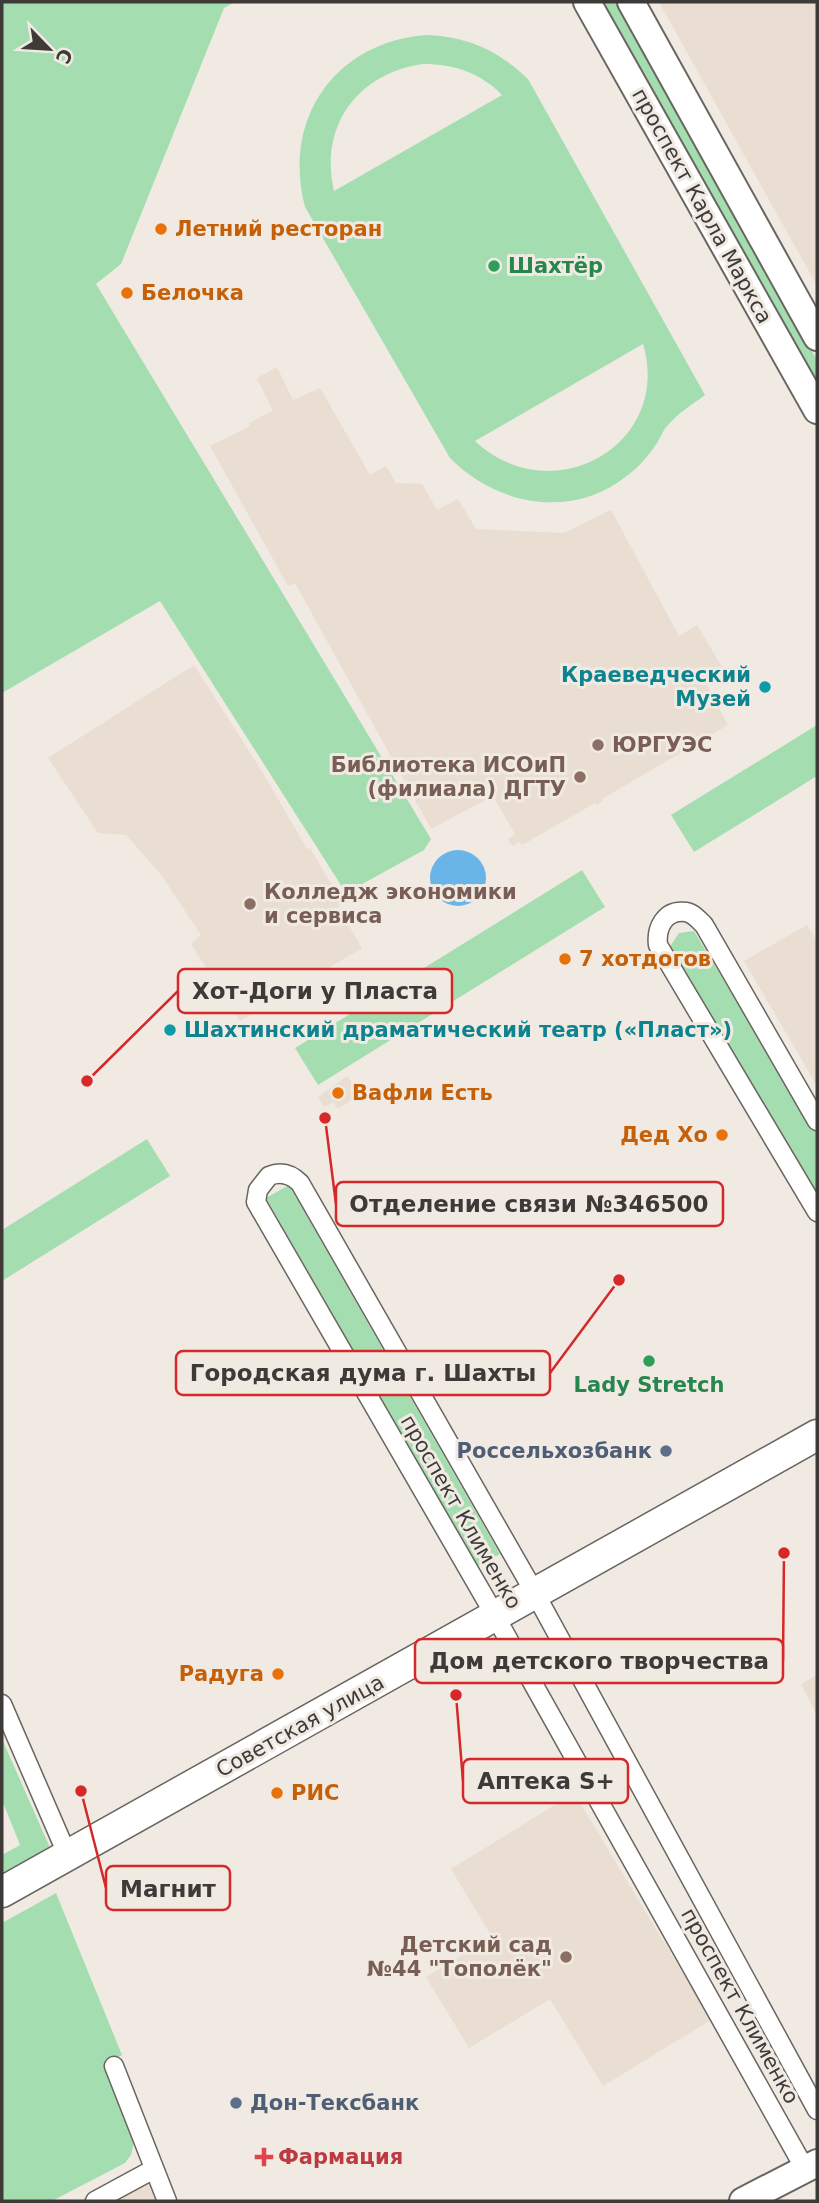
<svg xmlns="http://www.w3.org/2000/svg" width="819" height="2203" viewBox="0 0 819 2203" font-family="'DejaVu Sans',sans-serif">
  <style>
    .built { fill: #e9ded1 }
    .green { fill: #a4deb0; fill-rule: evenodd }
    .water { fill: #6ab5e8 }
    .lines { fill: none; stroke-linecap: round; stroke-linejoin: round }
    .minor-casing { stroke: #6a655f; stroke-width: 21 }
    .secondary-casing { stroke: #6a655f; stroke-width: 30 }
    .primary-casing { stroke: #6a655f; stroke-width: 33 }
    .minor { stroke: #fff; stroke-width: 18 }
    .secondary { stroke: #fff; stroke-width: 26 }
    .primary { stroke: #fff; stroke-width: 30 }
    .food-dot { fill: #e8710a; stroke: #f0eae3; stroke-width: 2.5 }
    .leisure-dot { fill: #2e9e5b; stroke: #f0eae3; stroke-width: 2.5 }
    .culture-dot { fill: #0f9aa8; stroke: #f0eae3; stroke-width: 2.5 }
    .education-dot { fill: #8d6e63; stroke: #f0eae3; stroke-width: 2.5 }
    .service-dot { fill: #5c6f8a; stroke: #f0eae3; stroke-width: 2.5 }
    .health-dot { fill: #e0444e; stroke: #f0eae3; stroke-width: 2.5 }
    .labels { text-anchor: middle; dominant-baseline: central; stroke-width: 6; stroke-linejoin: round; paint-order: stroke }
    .street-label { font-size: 21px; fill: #3d3a38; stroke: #f0eae3 }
    .food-label { font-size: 21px; font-weight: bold; fill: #c56008; stroke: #f0eae3; text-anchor: start }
    .leisure-label { font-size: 21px; font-weight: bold; fill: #27864d; stroke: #f0eae3; text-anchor: start }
    .culture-label { font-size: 21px; font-weight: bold; fill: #0d838f; stroke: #f0eae3; text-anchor: end }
    .education-label { font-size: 21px; font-weight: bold; fill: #785e54; stroke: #f0eae3; text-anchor: start }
    .service-label { font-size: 21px; font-weight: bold; fill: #4e5e75; stroke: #f0eae3; text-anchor: end }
    .health-label { font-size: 21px; font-weight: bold; fill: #be3a42; stroke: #f0eae3; text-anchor: start }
    .leader { fill: none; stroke: #d62828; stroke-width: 2.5 }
    .callout-dot { fill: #d62828; stroke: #f0eae3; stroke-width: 2.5 }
    .callout { fill: #f0eae3; stroke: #d62828; stroke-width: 2.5 }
    .callout-label { font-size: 23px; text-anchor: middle; font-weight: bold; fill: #3d3a38 }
  </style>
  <rect width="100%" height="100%" fill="#f0eae3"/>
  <path class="built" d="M659,2h158v284z
    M277,367l16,33 27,-12 50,87 16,-9 10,17 26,1 15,26 21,-11 18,30 88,4 47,-23 68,126 18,-11 28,47 -19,11 22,42 -126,74 1,2 -6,4 -2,-2 -73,42 -3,-3 -7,4 -4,-7 7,-5 -22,-38 -62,33 -136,-246 -7,3 -78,-140 40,-20 -1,-3 24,-12 -16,-33z
    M194,665l69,108 44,76 3,-1 32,54 -6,9 1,3 4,-2 21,36 -122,73 -49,-77 10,-9 -39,-59 -36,-41 -28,-2 -50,-75z
    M807,925l10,16v145l-73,-125z
    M347,1076l13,18 -22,15 -5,-7 -9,5 -6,-10z
    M817,1675v40l-16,-31z
    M574,1793l137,227 -108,66 -53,-87 -81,49 -43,-71 66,-40 -41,-68z
    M154,2169l13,32h-72z"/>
  <path class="green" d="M2,2h233l-11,6 -103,256 -25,20 335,555 -7,11 -78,43 -186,-292 -158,92z
    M604,2h13l200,358v24z
    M426,35c41,1 73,16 102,44l177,316c-12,9 -27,18 -37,30 -5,5 -7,12 -11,18 -8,12 -17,23 -29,32 -55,45 -131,31 -178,-17l-145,-251c-23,-88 30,-165 121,-172zM423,64c31,0 58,9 79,31l-168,96c-15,-65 24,-118 89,-127zM643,344c30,101 -91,169 -168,97z
    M817,725v51l-123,76 -23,-37z
    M582,870l23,37 -287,178 -23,-37z
    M694,931l123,204v69l-148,-256 10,-15z
    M147,1139l23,37 -168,105v-51z
    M289,1185l211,369 -24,13 -210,-369z
    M2,1739l49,111 -49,28v-23l18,-10 -18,-45z
    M56,1893l66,162 -16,10 29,73 -4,17 -6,8 -73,38h-50v-278z"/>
  <path class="water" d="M430 878a28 28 0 1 1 56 0a28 28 0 1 1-56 0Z"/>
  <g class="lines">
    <defs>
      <path id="minor" d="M817,1121l-113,-196c-5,-5 -11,-12 -18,-13 -22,-3 -30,17 -28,33l159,267
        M2,1704l65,150
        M114,2066l53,135
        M805,2169l-316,-564 -233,-403 2,-12 11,-14c12,-5 22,-2 31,7l236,412 281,515
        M95,2201l59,-32"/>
      <path id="secondary" d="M587,2l230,408
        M631,2l186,335
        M743,2201l74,-38"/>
      <path id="primary" d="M2,1892l815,-457"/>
    </defs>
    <use href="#minor" class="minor-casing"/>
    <use href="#secondary" class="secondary-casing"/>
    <use href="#primary" class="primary-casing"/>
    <use href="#minor" class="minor"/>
    <use href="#secondary" class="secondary"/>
    <use href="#primary" class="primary"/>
  </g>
  <g class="food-dot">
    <circle cx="161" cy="229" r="7"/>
    <circle cx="127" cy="293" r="7"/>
    <circle cx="565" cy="959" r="7"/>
    <circle cx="338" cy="1093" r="7"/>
    <circle cx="722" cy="1135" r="7"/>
    <circle cx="278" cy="1674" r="7"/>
    <circle cx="277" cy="1793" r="7"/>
  </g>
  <g class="leisure-dot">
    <circle cx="494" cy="266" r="7"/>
    <circle cx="649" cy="1361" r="7"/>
  </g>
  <g class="culture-dot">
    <circle cx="765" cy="687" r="7"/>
    <circle cx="170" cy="1030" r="7"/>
  </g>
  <g class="education-dot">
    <circle cx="598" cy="745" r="7"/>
    <circle cx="580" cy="777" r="7"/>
    <circle cx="250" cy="904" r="7"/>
    <circle cx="566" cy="1957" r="7"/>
  </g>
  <g class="service-dot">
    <circle cx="666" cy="1451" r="7"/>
    <circle cx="236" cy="2103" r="7"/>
  </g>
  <path class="health-dot" d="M260.5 2146.5h7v7h7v7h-7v7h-7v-7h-7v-7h7z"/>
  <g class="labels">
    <g class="street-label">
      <text transform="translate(702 206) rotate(61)">проспект Карла Маркса</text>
      <text transform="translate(461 1512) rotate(60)">проспект Клименко</text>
      <text transform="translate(300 1726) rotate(-29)">Советская улица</text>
      <text transform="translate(740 2006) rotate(61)">проспект Клименко</text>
    </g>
    <g class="food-label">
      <text x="175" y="229">Летний ресторан</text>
      <text x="141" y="293">Белочка</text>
      <text x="579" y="959">7 хотдогов</text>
      <text x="352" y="1093">Вафли Есть</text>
      <text x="708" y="1135" text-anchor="end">Дед Хо</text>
      <text x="264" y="1674" text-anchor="end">Радуга</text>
      <text x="291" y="1793">РИС</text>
    </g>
    <g class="leisure-label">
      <text x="508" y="266">Шахтёр</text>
      <text x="649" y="1385" text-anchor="middle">Lady Stretch</text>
    </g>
    <g class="culture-label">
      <text x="751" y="675">Краеведческий<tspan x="751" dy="24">Музей</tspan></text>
      <text x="184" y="1030" text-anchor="start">Шахтинский драматический театр («Пласт»)</text>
    </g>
    <g class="education-label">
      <text x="612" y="745">ЮРГУЭС</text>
      <text x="566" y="765" text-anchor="end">Библиотека ИСОиП<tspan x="566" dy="24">(филиала) ДГТУ</tspan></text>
      <text x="264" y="892">Колледж экономики<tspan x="264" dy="24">и сервиса</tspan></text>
      <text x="552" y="1945" text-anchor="end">Детский сад<tspan x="552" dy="24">№44 "Тополёк"</tspan></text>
    </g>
    <g class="service-label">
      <text x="652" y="1451">Россельхозбанк</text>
      <text x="250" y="2103" text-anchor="start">Дон-Тексбанк</text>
    </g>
    <g class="health-label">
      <text x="278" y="2157">Фармация</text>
    </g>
  </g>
  <path class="leader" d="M87 1081L178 991M325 1118L336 1204M619 1280L550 1373M784 1553L783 1661M456 1695L463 1781M81 1791L106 1888"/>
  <g class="callout-dot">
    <circle cx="87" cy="1081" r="7"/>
    <circle cx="325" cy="1118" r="7"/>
    <circle cx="619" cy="1280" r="7"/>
    <circle cx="784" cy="1553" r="7"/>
    <circle cx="456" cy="1695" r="7"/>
    <circle cx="81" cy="1791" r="7"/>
  </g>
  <g class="callout">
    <rect x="178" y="969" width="274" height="44" rx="7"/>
    <rect x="336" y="1182" width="387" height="44" rx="7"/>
    <rect x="176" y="1351" width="374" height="44" rx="7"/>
    <rect x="415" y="1639" width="368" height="44" rx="7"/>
    <rect x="463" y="1759" width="165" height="44" rx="7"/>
    <rect x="106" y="1866" width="124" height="44" rx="7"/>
  </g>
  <g class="callout-label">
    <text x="315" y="999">Хот-Доги у Пласта</text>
    <text x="529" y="1212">Отделение связи №346500</text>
    <text x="363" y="1381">Городская дума г. Шахты</text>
    <text x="599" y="1669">Дом детского творчества</text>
    <text x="546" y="1789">Аптека S+</text>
    <text x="168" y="1897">Магнит</text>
  </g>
  <rect width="819" height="2203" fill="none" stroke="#3d3a38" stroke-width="7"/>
  <g transform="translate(49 49) rotate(115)" stroke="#f0eae3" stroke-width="5" paint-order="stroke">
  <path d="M0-5L12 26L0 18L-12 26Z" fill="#3d3a38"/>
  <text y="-10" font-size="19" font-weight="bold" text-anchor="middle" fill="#3d3a38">С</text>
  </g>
</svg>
